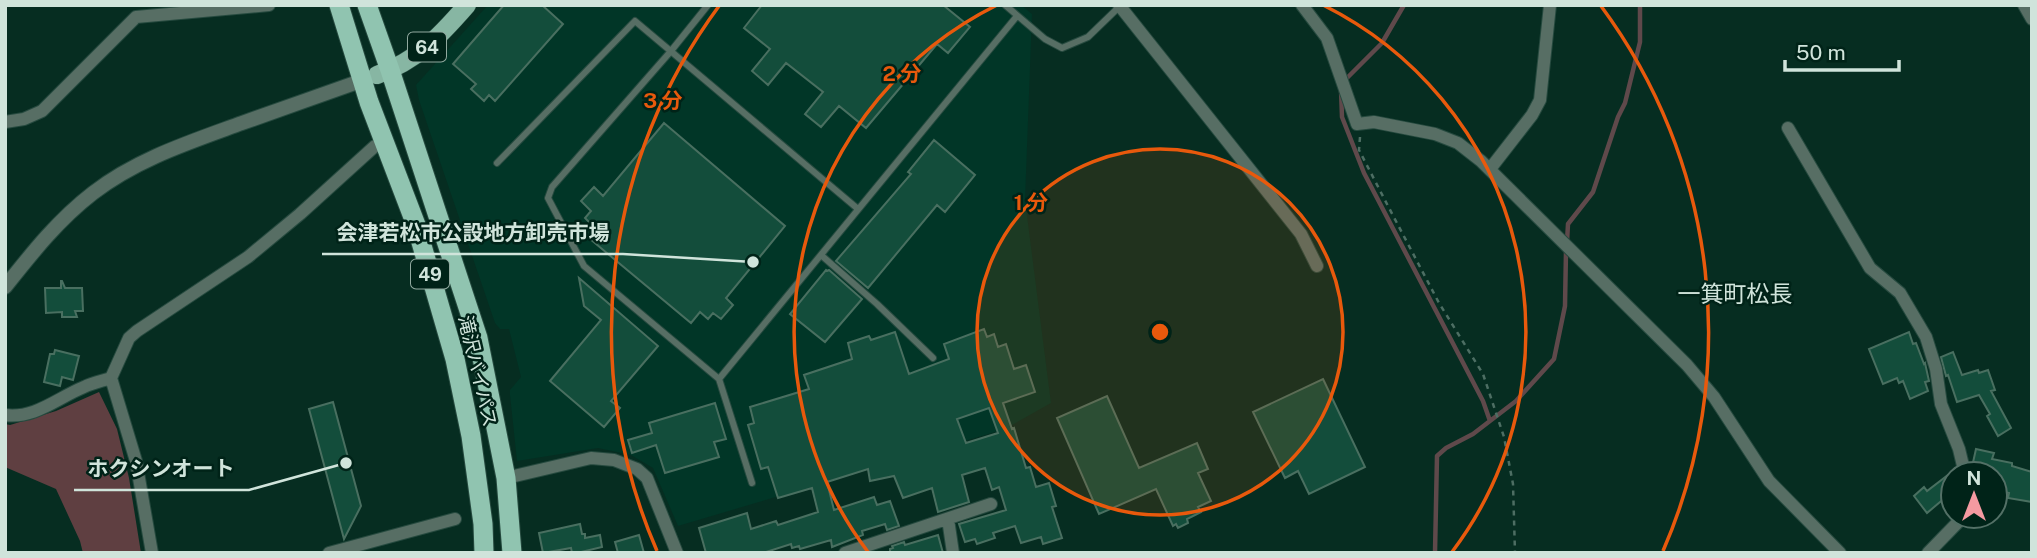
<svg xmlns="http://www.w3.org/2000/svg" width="2037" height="558" viewBox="0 0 2037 558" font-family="'Public Sans','Noto Sans JP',sans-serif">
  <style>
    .built { fill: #013627 }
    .green { fill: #5f3f41 }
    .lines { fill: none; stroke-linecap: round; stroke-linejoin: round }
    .stream { stroke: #5f494b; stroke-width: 4.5 }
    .building { fill: #134d3b; stroke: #496f60; stroke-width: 2; fill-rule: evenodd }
    .service-casing { stroke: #264a3f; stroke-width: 8 }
    .minor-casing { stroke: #264a3f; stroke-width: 14 }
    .tertiary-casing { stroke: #264a3f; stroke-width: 16 }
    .primary-casing { stroke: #264a3f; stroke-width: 19 }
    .trunk-casing { stroke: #264a3f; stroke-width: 21 }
    .path { stroke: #4d6e63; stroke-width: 2.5; stroke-dasharray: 5 5; stroke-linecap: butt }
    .service { stroke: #576e64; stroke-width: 6 }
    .minor { stroke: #576e64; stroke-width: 12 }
    .tertiary { stroke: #576e64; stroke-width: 14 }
    .primary { stroke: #87b6a3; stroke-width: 18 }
    .trunk { stroke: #90c4b0; stroke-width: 19 }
    .ring { fill: none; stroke: #e8590c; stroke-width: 3.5 }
    .labels { text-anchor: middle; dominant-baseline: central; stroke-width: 5; stroke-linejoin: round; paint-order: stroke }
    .shield { fill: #002318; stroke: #92aaa0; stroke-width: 2 }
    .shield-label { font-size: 18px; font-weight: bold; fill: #d0e4db }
    .street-label { font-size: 19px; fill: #d0e4db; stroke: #002318 }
    .quarter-label { font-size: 23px; fill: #d0e4db; stroke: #002318 }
    .centre { fill: #e8590c; stroke: #002318; stroke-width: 3.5 }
    .ring-label { font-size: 21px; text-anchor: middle; font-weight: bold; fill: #e8590c; stroke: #002318; stroke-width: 5; stroke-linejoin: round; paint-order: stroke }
    .leader { fill: none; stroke: #d0e4db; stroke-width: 2.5 }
    .callout-dot { fill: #d0e4db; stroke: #002318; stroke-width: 2.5 }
    .callout-label { font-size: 21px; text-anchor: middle; font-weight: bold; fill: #d0e4db; stroke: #002318; stroke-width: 5; stroke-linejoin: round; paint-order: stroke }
  </style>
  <rect width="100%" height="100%" fill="#062d21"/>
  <path class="built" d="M488,5h533l11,9 -7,186 26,203 -46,26 -327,97 -25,-58 -22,-13 -33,-7 -81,13 -7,-66v-5l11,-13 -12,-48h-9l-5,-6 -76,-223 -3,-15z"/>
  <path class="green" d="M99,392l18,37 12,49 12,75h-58l-3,-12 -24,-52 -51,-22v-43l5,1 46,-14z"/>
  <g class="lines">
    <path class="stream" d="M1344,81l38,-38 22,-38
      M1341,90l1,27 22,56 119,228 7,20
      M1567,242l1,-18 25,-32 25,-75 7,-14 15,-61v-37
      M1435,553l2,-97 9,-8 27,-14 43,-33 38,-42 11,-53 1,-55"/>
  </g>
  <path class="building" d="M504,5h38l21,19 -68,77 -6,-6 -5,6 -13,-12 5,-5 -23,-20z
    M762,5h181l27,22 -22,26 -11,-9 -71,84 -27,-22 -18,21 -16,-13 18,-22 -37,-29 -18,22 -16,-14 18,-22 -26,-21z
    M664,123l121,103 -59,72 7,7 -12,14 -8,-6 -5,6 -8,-7 -9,11 -107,-89 8,-9 -7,-7 6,-7 -10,-10 13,-14 9,9z
    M934,140l41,35 -30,37 -8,-7 -69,83 -32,-27 75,-87 -3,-2z
    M826,270l1,1 2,-1 33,29 -37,43 -35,-28z
    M579,278l79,68 -47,55 9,7 -16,19 -54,-46 51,-61 -17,-14z
    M61,281h1l3,7h17l1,23h-8l2,6h-15v-5l-16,1 -1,-25h16z
    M984,329l3,8 7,-3 4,13 8,-3 8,25 12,-4 9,27 -32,11 9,26 2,-1 12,40 4,-1 6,20 13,-4 7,23 -4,1 10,31 -19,6 -2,-7 -20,6 -6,-17 -22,7 2,5 -18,6 -2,-5 -10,3 -6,-18 47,-14 -7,-23 -7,3 -7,-22 -23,7 7,27 -31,10 -6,-24 -29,10 -9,-22 -24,5 -2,-12 -41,13 7,28 40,-13 3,8 13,-4 9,25 -12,4 -2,-6 -23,7 1,4 -31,12 -1,-7 -31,9 -1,-3 -7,2 -1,-4 -28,9h-57l-7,-25 48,-15 4,16 25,-8 2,4 40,-13 -6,-24 -34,10 -10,-31 -7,2 -13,-44 6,-2 -4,-16 59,-18 -5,-14 48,-16 -4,-16 21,-7 2,4 24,-8 14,42 40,-15 -5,-15zM989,408l9,25 -32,10 -9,-24z
    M1909,332l4,12 3,-1 8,21 1,-1 4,18 -4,1 3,9 -18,8 -7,-18 -4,2 -2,-5 -14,6 -14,-35z
    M55,350l24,6 -6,24 -11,-3 -2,9 -16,-4 6,-28h4z
    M1953,352l9,23 16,-5 1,3 9,-3 7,20 -4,1 20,37 -13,8 -11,-20 3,-2 -11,-19 -22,7 -9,-27 -2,1 -5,-19z
    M1323,379l42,88 -56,27 -11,-23 -13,7 -32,-66z
    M1107,396l32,72 58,-25 11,26 -10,4 13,28 -13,6 3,5 -14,7 1,4 -10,5 -2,-4 -3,2 -17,-37 -57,25 -42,-96z
    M333,402l28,104 -17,33 -35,-130z
    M715,403l11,36 -12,3 5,15 -54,16 -9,-28 -24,8 -4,-13 24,-7 -3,-10z
    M1976,449l18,4 -2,6 20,4v3l20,6v30l-24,-4 1,-5 -14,-3v-16h-21l-2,-7z
    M1948,475l5,7v9l-26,22 -13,-17 10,-9 3,4z
    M580,524l2,10h3v4l15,-3 2,12 -25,6h-5l-1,-5 -28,5 -4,-20z
    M639,535l5,18h-26l-3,-11z
    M938,535l5,18h-53v-4l3,-1 -1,-2 12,-4 1,3z"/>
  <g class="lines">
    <defs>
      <path id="service" d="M708,5l-37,46 -119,136 -4,11 36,68 135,113 33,104
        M1005,5l40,34 17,9 26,-11 31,-30
        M497,163l138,-142 223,188
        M821,255l56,49 56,54
        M719,379l298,-363"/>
      <path id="minor" d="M1119,5l182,229 16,32
        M1302,5l25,33 30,86 17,-2 61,12 23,9 23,18 206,204 27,32 55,84 71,72
        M2024,5l8,14
        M5,122l19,-3 18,-8 94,-94 133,-12
        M1788,128l82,140 30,25 26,44 10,32 5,35 18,45 6,25
        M1490,169l42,-54 8,-15 10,-95
        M5,415c30,4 52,-17 79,-28 8,-4 18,-6 27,-9
        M506,478l85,-20 23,2 23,9 10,9 30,75
        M948,519l5,34
        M152,553l-16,-92 -25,-83 18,-40 8,-7 111,-74 52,-43 75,-68
        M329,553l126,-34
        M845,553l146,-49
        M1928,553l36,-37"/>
      <path id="tertiary" d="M5,287c27,-34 53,-67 88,-94 44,-34 97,-51 149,-70 42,-15 85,-30 127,-45"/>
      <path id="primary" d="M377,75c41,-15 62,-38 90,-70"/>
      <path id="trunk" d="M339,5l30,97 47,123 39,134 16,77 12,88 1,29
        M367,5l23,65 88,268 28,140 6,75"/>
    </defs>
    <use href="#service" class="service-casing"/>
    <use href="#minor" class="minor-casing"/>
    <use href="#tertiary" class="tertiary-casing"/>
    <use href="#primary" class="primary-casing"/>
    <use href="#trunk" class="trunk-casing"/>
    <path class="path" d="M1360,137l-1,13 29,56 51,97 44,71 21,63 9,47 2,69"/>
    <use href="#service" class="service"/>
    <use href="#minor" class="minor"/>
    <use href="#tertiary" class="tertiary"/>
    <use href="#primary" class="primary"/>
    <use href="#trunk" class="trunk"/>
  </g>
  <circle cx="1160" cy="332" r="183" fill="#e8590c" fill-opacity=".12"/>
  <g class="ring">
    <circle cx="1160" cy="332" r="183"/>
    <path d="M868 552A365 365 0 0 1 997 5M1323 5A365 365 0 0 1 1452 552"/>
    <path d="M657 551A548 548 0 0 1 719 6M1601 6A548 548 0 0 1 1663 551"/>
  </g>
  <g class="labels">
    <g class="shield">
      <rect x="408" y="32.5" width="38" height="29" rx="5"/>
      <rect x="411" y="259.5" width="38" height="29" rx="5"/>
    </g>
    <g class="shield-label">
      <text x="427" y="47">64</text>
      <text x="430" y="274">49</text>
    </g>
    <g class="street-label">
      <text transform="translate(478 371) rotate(77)">滝沢バイパス</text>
    </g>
    <g class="quarter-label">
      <text x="1735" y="293">一箕町松長</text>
    </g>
  </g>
  <circle cx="1160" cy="332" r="10" class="centre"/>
  <g class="ring-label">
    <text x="902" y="81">2 分</text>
    <text x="663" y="108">3 分</text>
    <text x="1031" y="210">1 分</text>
  </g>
  <path class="leader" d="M753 262L623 254H322M346 463L249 490H74"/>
  <g class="callout-dot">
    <circle cx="753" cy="262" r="7"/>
    <circle cx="346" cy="463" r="7"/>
  </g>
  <g class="callout-label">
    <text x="473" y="240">会津若松市公設地方卸売市場</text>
    <text x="161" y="476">ホクシンオート</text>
  </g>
  <rect width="2037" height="558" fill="none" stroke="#d0e4db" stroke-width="14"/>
  <g transform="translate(1974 495)"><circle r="33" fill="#002318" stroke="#537066" stroke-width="2"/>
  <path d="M0-5L12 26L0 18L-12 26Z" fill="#f49aa1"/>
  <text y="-10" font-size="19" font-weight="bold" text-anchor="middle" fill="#d0e4db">N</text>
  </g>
  <path d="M1785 60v10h114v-10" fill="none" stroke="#d0e4db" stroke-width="3.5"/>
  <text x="1796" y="60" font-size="21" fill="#d0e4db" stroke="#002318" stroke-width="5" paint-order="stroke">50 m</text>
</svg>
